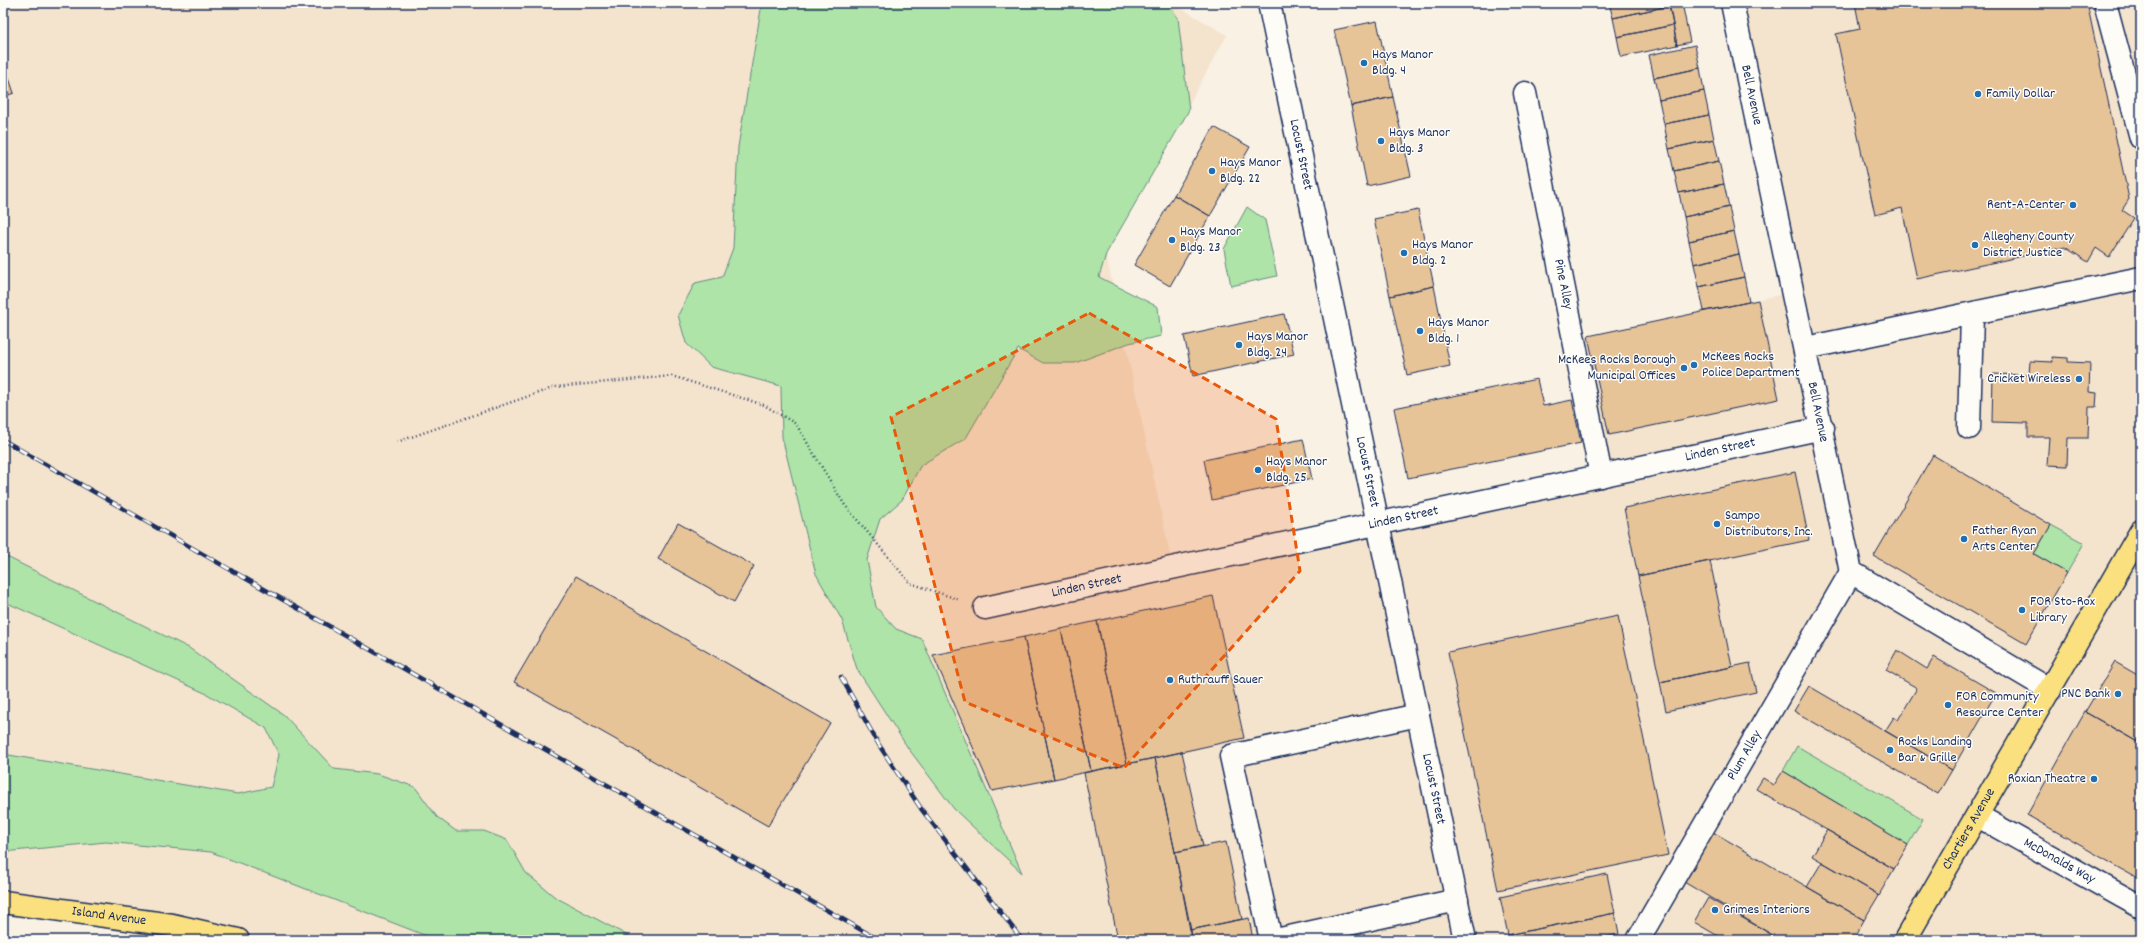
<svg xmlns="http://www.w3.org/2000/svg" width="2144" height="943" viewBox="0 0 2144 943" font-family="Dekko,sans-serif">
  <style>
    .built { fill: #f4e3cd }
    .green { fill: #aee4a7; stroke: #648a82 }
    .building { fill: #e7c398; stroke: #1b2f5e }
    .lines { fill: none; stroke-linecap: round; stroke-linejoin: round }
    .minor-casing { stroke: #1b2f5e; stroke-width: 25 }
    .major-casing { stroke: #1b2f5e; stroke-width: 25 }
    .path { stroke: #1b2f5e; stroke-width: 2.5; stroke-dasharray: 1 3; stroke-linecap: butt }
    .minor { stroke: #fdfcf7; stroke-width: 22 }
    .major { stroke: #fbe080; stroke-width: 22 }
    .rail-casing { stroke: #1b2f5e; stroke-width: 4.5 }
    .rail { stroke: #fdfcf7; stroke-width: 3; stroke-dasharray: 9; stroke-linecap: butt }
    .marked { fill: #e8590c; fill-opacity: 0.2; stroke: #e8590c; stroke-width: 3; stroke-dasharray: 8 5; stroke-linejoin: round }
    .poi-dot { fill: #1f6fb2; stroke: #fdfcf7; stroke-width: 1.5 }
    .labels { text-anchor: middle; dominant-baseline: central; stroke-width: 3; stroke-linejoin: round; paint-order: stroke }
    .poi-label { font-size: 14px; fill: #1b2f5e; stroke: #fdfcf7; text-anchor: start }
    .street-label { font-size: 14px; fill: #1b2f5e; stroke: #fdfcf7 }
  </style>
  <rect width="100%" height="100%" fill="#f9f1e4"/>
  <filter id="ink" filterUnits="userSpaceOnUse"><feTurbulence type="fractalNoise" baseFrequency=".025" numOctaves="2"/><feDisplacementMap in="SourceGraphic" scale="8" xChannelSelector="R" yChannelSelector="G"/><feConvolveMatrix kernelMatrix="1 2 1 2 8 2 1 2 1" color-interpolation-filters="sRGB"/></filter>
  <g filter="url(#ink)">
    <path class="built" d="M3,3h1169l55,32 -121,219 67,314 428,-92 -27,-137 219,-47 -61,-289h409v937h-1903l-235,-38z"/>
    <path class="green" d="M762,3h406l10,15 11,92 -83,144 -7,23 59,30 3,29 -32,7 -54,20h-32l-25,-14 -52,89 -45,27 -19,35 -22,19 -13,41 9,47 20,22 26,10 100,234 -68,-64 -46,-61 -51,-79 -15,-49 -26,-46 -34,-137 -1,-51 -70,-19 -25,-24 -8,-28 17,-32 27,-6 11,-29 5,-101z
      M1247,207l18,13 12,56 -46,10 -7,-37z
      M2051,525l33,18 -17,30 -33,-19z
      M3,555l186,93 95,67 50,54 44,5 37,13 22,30 19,14h28l23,9 19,33 29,24 81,43h-199l-226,-88 -105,-10 -103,10v-98l235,40 33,-7 8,-32 -13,-27 -59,-34 -204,-93z
      M1797,746l126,73 -15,26 -125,-74z
      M3,933l45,7h-45z"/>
    <path class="building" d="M1609,3h60v3l-56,12z
      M1669,3h13l8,39 -13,3z
      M1855,3h232l42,196 -7,11 12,8 -25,39 -13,-9 -8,14 -23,-15 -148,32 -15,-71 -27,7 -39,-181 24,-5z
      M1669,6l4,19 -56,12 -4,-19z
      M1377,21l16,76 -42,9 -17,-76z
      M1673,25l4,20 -56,12 -4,-20z
      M1695,45l5,23 -46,10 -5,-23z
      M3,60l11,33 -11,4z
      M1700,68l4,23 -45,9 -5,-22z
      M1704,91l5,24 -45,9 -5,-24z
      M1393,97l18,79 -44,10 -16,-80z
      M1709,115l5,24 -45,10 -5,-25z
      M1214,127l36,20 -40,69 -36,-21z
      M1714,139l5,22 -45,10 -5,-22z
      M1719,161l5,23 -45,9 -5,-22z
      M1724,184l5,23 -45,10 -5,-24z
      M1174,195l36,21 -40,70 -36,-21z
      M1729,207l5,24 -45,10 -5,-24z
      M1418,210l16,76 -44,10 -16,-77z
      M1734,231l5,23 -45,10 -5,-23z
      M1739,254l5,23 -45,10 -5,-23z
      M1744,277l5,25 -45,9 -5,-24z
      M1434,286l16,80 -43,9 -17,-79z
      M1758,300l21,99 -170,36 -21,-99z
      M1284,314l10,40 -101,22 -9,-40z
      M2052,357l16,1v4l22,1 -1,29 8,1 -1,14h-7l-1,31h-20l-1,28 -20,-1 2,-28h-21v-14l-36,-1 1,-48 36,1 1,-14 23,1z
      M1537,379l6,27 29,-6 9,43 -173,35 -14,-70z
      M1303,439l9,40 -100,21 -8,-40z
      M1933,455l118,70 -17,29 33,19 -41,71 -152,-88z
      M1795,472l14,68 -171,36 -14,-68z
      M678,523l76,43 -20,36 -76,-43z
      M1710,561l22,106 -72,15 -22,-106z
      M576,576l254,147 -62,103 -254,-144z
      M1213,596l31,142 -117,26 -30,-143z
      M1618,616l50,239 -170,35 -50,-238z
      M1097,621l30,143 -36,7 -30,-142z
      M1061,629l30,142 -37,8 -30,-142z
      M1024,637l30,142 -62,12 -59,-136z
      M1897,650l30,19 7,-12 62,36 -44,77 -67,-39 9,-14 4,3 19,-32 -31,-18z
      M2115,662l26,15v67l-56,-32z
      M1750,663l6,29 -90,19 -6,-29z
      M1809,686l143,84 -14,24 -144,-83z
      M2085,712l56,32v136l-114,-65z
      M1182,752l21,94 -28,6 -20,-94z
      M1155,758l20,94 18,88h-75l-34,-167z
      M1783,771l125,74 -14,24 -138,-80 7,-11 11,7z
      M1827,830l67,39 -15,26 -67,-39z
      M1713,832l151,88 -11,20h-72l-97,-58z
      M1226,842l16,77 -52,11 -15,-78z
      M1822,862l57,33 -15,25 -57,-33z
      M1607,874l8,39 -107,22 -8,-38z
      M1708,898l73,42h-56l-31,-18z
      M1615,913l4,21 -27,6h-83l-1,-5z
      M1249,918l4,22h-60l-3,-10z"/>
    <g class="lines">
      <defs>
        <g id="minor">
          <path id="s1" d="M1269,3l196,937"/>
          <path id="s2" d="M1732,3l119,569 199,118"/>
          <path d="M2105,3l36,135"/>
          <path id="s3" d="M1525,93l76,383"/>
          <path d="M1806,348l335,-70"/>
          <path d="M1969,428l3,-114"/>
          <path id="s4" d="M985,608l838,-180"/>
          <path id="s5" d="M1978,816l163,91"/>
          <path d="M1271,940l-40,-184 187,-41"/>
          <path d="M1276,940l181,-40"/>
          <path id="s6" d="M1638,940l213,-368"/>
        </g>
        <g id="major">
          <path id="s7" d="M3,902l169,23 66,15"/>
          <path id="s8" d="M1905,940l236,-409"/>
        </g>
      </defs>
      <use href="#minor" class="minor-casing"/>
      <use href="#major" class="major-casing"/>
      <path class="path" d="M397,442l158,-55 117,-11 92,29 32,19 48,80 66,79 50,17"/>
      <use href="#minor" class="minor"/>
      <use href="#major" class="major"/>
      <defs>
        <path id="rail" d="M3,440l876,500
          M841,677l38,68 43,65 100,130"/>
      </defs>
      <use href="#rail" class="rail-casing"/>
      <use href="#rail" class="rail"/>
    </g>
  </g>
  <path class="marked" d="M1089,313l187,106 24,152 -176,197 -159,-66 -74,-285z"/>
  <g class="poi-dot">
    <circle cx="1364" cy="63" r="4"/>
    <circle cx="1978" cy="94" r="4"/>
    <circle cx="1381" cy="141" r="4"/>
    <circle cx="1212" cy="171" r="4"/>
    <circle cx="2073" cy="205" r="4"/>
    <circle cx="1172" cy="240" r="4"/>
    <circle cx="1975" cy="245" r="4"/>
    <circle cx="1404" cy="253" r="4"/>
    <circle cx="1420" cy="331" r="4"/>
    <circle cx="1239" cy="345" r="4"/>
    <circle cx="1694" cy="365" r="4"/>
    <circle cx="1684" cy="368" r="4"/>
    <circle cx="2079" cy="379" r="4"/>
    <circle cx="1258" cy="470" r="4"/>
    <circle cx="1717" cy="524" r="4"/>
    <circle cx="1964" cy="539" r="4"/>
    <circle cx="2022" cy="610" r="4"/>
    <circle cx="1170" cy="680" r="4"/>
    <circle cx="2118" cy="694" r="4"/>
    <circle cx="1948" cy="705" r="4"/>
    <circle cx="1890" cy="750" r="4"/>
    <circle cx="2094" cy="779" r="4"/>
    <circle cx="1715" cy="910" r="4"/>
  </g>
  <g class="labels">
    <g class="poi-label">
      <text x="1372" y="55">Hays Manor<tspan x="1372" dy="16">Bldg. 4</tspan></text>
      <text x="1986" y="94">Family Dollar</text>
      <text x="1389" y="133">Hays Manor<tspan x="1389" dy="16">Bldg. 3</tspan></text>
      <text x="1220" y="163">Hays Manor<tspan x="1220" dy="16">Bldg. 22</tspan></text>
      <text x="2065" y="205" text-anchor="end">Rent-A-Center</text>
      <text x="1180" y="232">Hays Manor<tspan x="1180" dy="16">Bldg. 23</tspan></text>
      <text x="1983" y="237">Allegheny County<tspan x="1983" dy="16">District Justice</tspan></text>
      <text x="1412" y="245">Hays Manor<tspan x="1412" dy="16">Bldg. 2</tspan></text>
      <text x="1428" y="323">Hays Manor<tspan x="1428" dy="16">Bldg. 1</tspan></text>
      <text x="1247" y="337">Hays Manor<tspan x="1247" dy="16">Bldg. 24</tspan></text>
      <text x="1702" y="357">McKees Rocks<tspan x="1702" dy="16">Police Department</tspan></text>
      <text x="1676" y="360" text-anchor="end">McKees Rocks Borough<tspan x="1676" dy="16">Municipal Offices</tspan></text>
      <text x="2071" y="379" text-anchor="end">Cricket Wireless</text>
      <text x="1266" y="462">Hays Manor<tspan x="1266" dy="16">Bldg. 25</tspan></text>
      <text x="1725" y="516">Sampo<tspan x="1725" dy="16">Distributors, Inc.</tspan></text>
      <text x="1972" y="531">Father Ryan<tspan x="1972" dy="16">Arts Center</tspan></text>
      <text x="2030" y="602">FOR Sto-Rox<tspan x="2030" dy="16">Library</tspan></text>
      <text x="1178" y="680">Ruthrauff Sauer</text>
      <text x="2110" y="694" text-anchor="end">PNC Bank</text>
      <text x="1956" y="697">FOR Community<tspan x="1956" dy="16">Resource Center</tspan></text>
      <text x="1898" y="742">Rocks Landing<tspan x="1898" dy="16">Bar &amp; Grille</tspan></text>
      <text x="2086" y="779" text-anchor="end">Roxian Theatre</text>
      <text x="1723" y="910">Grimes Interiors</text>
    </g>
    <g class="street-label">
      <text stroke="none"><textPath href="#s2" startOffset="94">Bell Avenue</textPath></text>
      <text stroke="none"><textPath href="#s1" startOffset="155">Locust Street</textPath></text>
      <text stroke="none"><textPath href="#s3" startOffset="195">Pine Alley</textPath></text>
      <text stroke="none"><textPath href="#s2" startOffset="418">Bell Avenue</textPath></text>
      <text stroke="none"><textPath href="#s4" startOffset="752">Linden Street</textPath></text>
      <text stroke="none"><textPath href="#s1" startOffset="479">Locust Street</textPath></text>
      <text stroke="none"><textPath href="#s4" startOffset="428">Linden Street</textPath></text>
      <text stroke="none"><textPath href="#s4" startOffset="104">Linden Street</textPath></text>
      <text stroke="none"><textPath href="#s6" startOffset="213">Plum Alley</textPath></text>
      <text stroke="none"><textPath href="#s1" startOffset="803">Locust Street</textPath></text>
      <text stroke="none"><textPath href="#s8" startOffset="128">Chartiers Avenue</textPath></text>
      <text stroke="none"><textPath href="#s5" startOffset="93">McDonalds Way</textPath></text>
      <text stroke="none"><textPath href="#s7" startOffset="107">Island Avenue</textPath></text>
    </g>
  </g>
  <rect width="2144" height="943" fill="none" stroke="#fdfcf7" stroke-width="16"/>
  <rect x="8" y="8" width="2128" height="927" fill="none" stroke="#1b2f5e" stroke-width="1.5" filter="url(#ink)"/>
</svg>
